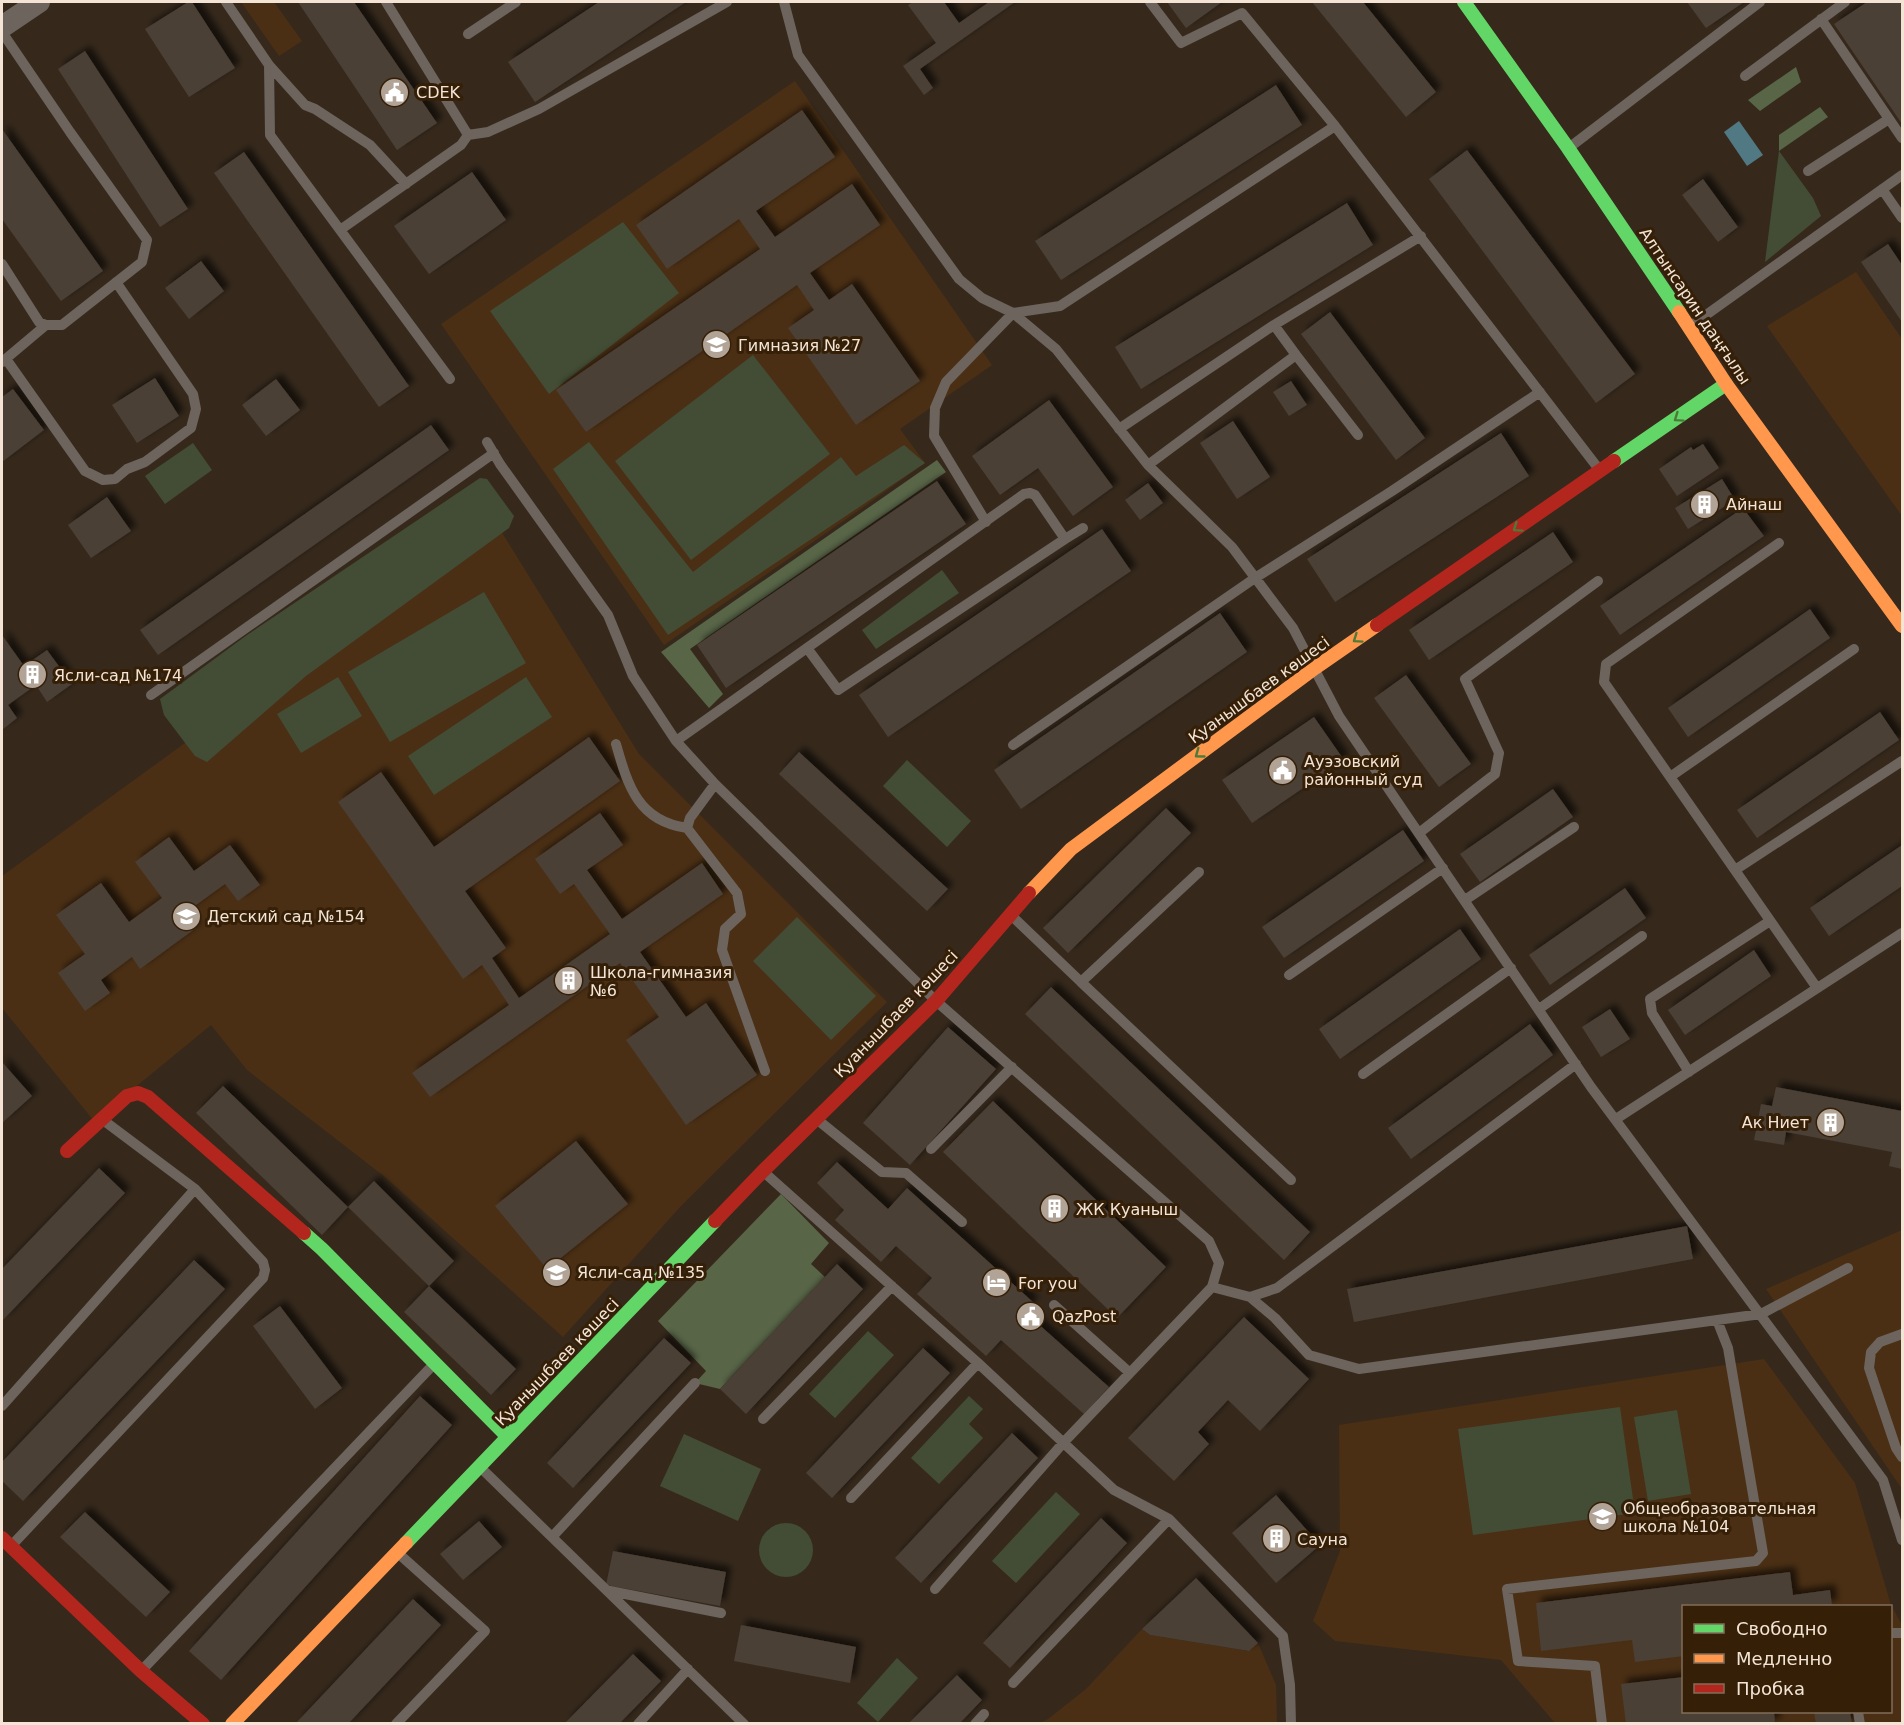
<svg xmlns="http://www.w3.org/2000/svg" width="1904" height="1725" viewBox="0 0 1904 1725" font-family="'DejaVu Sans',sans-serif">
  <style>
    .built { fill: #4a2f14; fill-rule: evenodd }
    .green { fill: #434d35 }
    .forest { fill: #586547 }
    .water { fill: #517983 }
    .building { fill: #4b3f35; filter: url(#shadow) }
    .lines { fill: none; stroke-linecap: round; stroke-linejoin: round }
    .lane { stroke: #6c645d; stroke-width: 10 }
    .street { stroke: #6c645d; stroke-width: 22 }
    .fast { stroke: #63d668; stroke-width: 14 }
    .slow { stroke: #ff974d; stroke-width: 14 }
    .jam { stroke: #b3261e; stroke-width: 14 }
    .oneway { stroke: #4c7a38 }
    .labels { text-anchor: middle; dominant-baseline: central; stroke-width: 6; stroke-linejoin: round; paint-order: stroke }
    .poi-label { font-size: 16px; fill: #f3e4d6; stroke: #351f07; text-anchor: start }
    .street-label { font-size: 16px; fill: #f3e4d6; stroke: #351f07 }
  </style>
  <defs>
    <filter id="shadow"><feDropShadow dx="5.5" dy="-5.5" stdDeviation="3" flood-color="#0009"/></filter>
  </defs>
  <rect width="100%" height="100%" fill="#36291c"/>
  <path class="built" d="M241,2h33l28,39 -23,15z
    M795,81l197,284 -92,64 25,34 -60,43 -201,139 -223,-321z
    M1856,272l46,67v177l-135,-190z
    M475,489l164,265 248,248 -206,204 -118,131 -178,-160 -138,-107 -36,-45 -117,96 -92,-113v-132l205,-149z
    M1902,1230v259l-136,-200z
    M1764,1359l91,124 36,122 11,20v98h-347l-54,-63 -166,-19 -22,-20 27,-70 -1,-126zM1684,1606h206v106h-206z
    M1142,1629l8,6 98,16 10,-8 18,42 1,38 -239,1 10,-5 38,-30z"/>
  <path class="green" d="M1779,151l34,47 8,18 -56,46z
    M623,222l56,71 -130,101 -59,-83z
    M753,355l77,99 -139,106 -76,-99z
    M589,442l104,130 148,-115 15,19 48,-31 21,18 -257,172 -115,-166z
    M193,443l19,27 -47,34 -20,-28z
    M480,478l7,1 27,37 -5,12 -203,148 -99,86 -12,-6 -31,-41 -4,-16 87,-64z
    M942,570l17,23 -83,56 -14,-19z
    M484,592l42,71 -136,79 -42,-70z
    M338,677l24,39 -61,37 -24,-39z
    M526,677l26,40 -118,78 -26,-39z
    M907,760l64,61 -24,26 -64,-61z
    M797,917l79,79 -45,44 -78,-79z
    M868,1331l26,24 -59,63 -26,-24z
    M969,1396l14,13 -14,15 14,14 -44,46 -28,-26z
    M1620,1407l15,106 -162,22 -15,-106z
    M1677,1410l14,84 -43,7 -14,-84z
    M684,1434l77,35 -23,52 -78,-35z
    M1056,1492l24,22 -64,69 -24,-22z
    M759 1550a27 27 0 1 1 54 0a27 27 0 1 1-54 0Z
    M897,1658l21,20 -40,44 -21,-19z"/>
  <path class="forest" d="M1796,67l5,15 -41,29 -12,-11z
    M1820,107l8,10 -49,34v-16z
    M937,460l9,12 -256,177 33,45 -14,14 -48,-56z
    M781,1194l48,49 -18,21 14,13 -105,112 -25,-6 11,-12 -48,-50z"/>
  <path class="water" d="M1739,121l24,34 -16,11 -23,-34z"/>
  <path class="building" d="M188,2h4l43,66 -46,29 -44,-68z
    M298,2h56l83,121 -40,27z
    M599,2h87l-151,100 -27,-40z
    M913,2h31l15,21 30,-21h26l-95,67 13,19 -9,7 -21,-29 33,-23 -28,-38z
    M1167,2h55l-36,26z
    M1312,2h51l73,90 -30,25z
    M1687,2h57l-38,26z
    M1867,2h35v122l-68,-100z
    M85,51l103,158 -28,18 -102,-158z
    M1276,85l26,40 -241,155 -26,-39z
    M802,110l33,47 -79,54 19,26 77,-53 28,41 -70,48 19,27 23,-16 68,97 -64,44 -68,-97 26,-18 -17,-25 -211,147 -30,-42 204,-141 -21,-30 -72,50 -31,-44z
    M2,129l101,142 -42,30 -59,-82z
    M1467,150l168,224 -39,29 -167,-224z
    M244,152l165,234 -30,21 -165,-234z
    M472,172l34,48 -77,54 -35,-48z
    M1703,179l35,48 -20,15 -36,-47z
    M1347,203l26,42 -232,144 -26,-42z
    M1888,244l14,21v57l-41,-60z
    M201,261l23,30 -35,28 -24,-31z
    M1330,312l95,126 -29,22 -95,-126z
    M155,378l24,38 -42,27 -25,-38z
    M276,379l24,31 -34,26 -24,-31z
    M1291,381l16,24 -18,11 -16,-24z
    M13,389l31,41 -42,32v-65z
    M1049,400l64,87 -40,29 -35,-48 -38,27 -28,-39z
    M1233,421l37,56 -33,22 -37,-56z
    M431,425l18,25 -291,205 -18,-25z
    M1501,433l28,43 -194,126 -28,-43z
    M1703,444l16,24 -42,28 -18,-27 32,-22 2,3z
    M1722,479l13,21 -47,29 -13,-21z
    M937,481l29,43 -240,164 -29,-43z
    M1148,483l15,20 -23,17 -15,-20z
    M107,497l24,34 -40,27 -23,-33z
    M1743,508l21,28 -144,99 -20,-29z
    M1102,529l29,42 -243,166 -29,-42z
    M1553,532l20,30 -144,98 -20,-30z
    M1810,609l20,29 -142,99 -20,-29z
    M1220,613l27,39 -226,157 -27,-39z
    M2,635l22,31 23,-16 25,34 -25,18 -11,-17 -28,20 9,13 -15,12z
    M1406,675l65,89 -32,23 -65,-89z
    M1880,712l19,28 -142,98 -20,-28z
    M1314,717l30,43 -92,63 -30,-43z
    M589,737l31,44 -155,110 41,57 -14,10 27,40 91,-64 -36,-50 -14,10 -25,-35 65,-46 23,32 -36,25 35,49 80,-56 21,31 -83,58 46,65 20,-14 51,72 -71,50 -60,-85 33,-23 -39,-54 -190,134 -18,-24 97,-68 -27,-40 -19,14 -125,-177 43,-30 53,75z
    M799,752l149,137 -21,22 -148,-137z
    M1553,789l20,28 -93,65 -20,-28z
    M1166,808l25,25 -123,120 -25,-25z
    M1403,830l21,31 -140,97 -22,-31z
    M169,837l25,34 36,-26 30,40 -22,16 -13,-17 -40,29 11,15 -56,41 -8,-12 -31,23 9,13 -25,18 -27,-38 27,-19 -29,-39 45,-32 28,39 33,-24 -27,-36z
    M1902,845v41l-73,50 -19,-28z
    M1625,888l21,30 -96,67 -21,-30z
    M1460,929l21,30 -141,100 -21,-30z
    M1754,950l17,26 -86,59 -17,-25z
    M1051,987l259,245 -26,28 -259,-246z
    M1610,1009l20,30 -29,18 -19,-30z
    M1530,1024l23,31 -142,104 -23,-31z
    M948,1027l48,42 -86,96 -47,-42z
    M2,1062l30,34 -30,27z
    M223,1086l125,121 -26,28 -126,-122z
    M1776,1087l126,24v58l-13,-3 3,-14 -106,-20 -2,13 -30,-5 7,-36 11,2z
    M993,1101l173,166 -49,51 -174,-166z
    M576,1141l52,63 -81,65 -52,-63z
    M837,1162l51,47 19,-21 126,114 -8,10 84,75 -25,27 -83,-74 -15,16 -69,-62 15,-16 -36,-32 -15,16 -46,-42 9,-10 -27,-27z
    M99,1168l26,25 -123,128v-52z
    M374,1181l80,80 -25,25 87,83 -25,26 -87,-83 25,-26 -81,-79z
    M1687,1226l6,33 -339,63 -7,-33z
    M194,1260l31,29 -202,212 -21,-20v-19z
    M837,1264l26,25 -117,125 -26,-25z
    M280,1306l62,82 -27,21 -62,-83z
    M1244,1317l65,62 -49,52 -32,-31 -30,32 11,12 -35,37 -46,-43z
    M664,1338l27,25 -118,125 -26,-25z
    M923,1348l27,25 -118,125 -26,-25z
    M420,1396l32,29 -231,255 -32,-29z
    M1012,1433l26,25 -117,125 -26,-25z
    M1276,1495l44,50 -44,38 -44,-50z
    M85,1512l85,80 -24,25 -86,-80z
    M1101,1518l26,25 -117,125 -27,-25z
    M479,1521l23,26 -39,33 -23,-26z
    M613,1551l113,21 -6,34 -114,-21z
    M1790,1572l3,23 37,-5 2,16h-148v50l-49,6 -3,-22 -91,11 -5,-48z
    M1196,1578l62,65 -9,8 -99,-16 -8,-6z
    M413,1599l28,26 -93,99h-49l-2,-2z
    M741,1625l115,22 -6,36 -116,-22z
    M633,1654l28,27 -42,43h-55z
    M957,1675l25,25 -23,24h-51z
    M1684,1677v35h90l1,12h-149l-5,-40z
    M1814,1712h36l2,12h-36z"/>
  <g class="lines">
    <path class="lane" d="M226,2l43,63 36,40 10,4 55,36 36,39
      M784,2l14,53 161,224 23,19 31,15 43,36 92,116 84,82 61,81 46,88 252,371 292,393 19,60
      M1821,19l81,119
      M2,32l68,100 77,108 -5,22 -80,63h-16l-7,-3 -37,-58
      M468,34l48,-32
      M269,65l1,70 180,244
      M1745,76l100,-74
      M1335,126l263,342
      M468,135l20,-3 51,-23 188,-107
      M1570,147l190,-145
      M1808,171l81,-52
      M1882,189l20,29
      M340,230l121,-85 7,-10 -82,-133
      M1692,325l210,-150
      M1296,355l-22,-30 147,-89
      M6,359l79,112 18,9 12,-1 12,-10 18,-7 46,-34 5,-19 -3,-15 -77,-112
      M2,362l44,-37
      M1119,429l155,-104
      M487,442l13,22 108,151 25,61 43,65 39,43 221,217 273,240 10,22 -7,24 -148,155 -129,147
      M1148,465l148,-110 62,80
      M986,522l-52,-86 1,-28 11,-26 67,-69 47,-7 275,-180 -93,-113 -61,30 -31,-41
      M1779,543l-173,121 -2,18 213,306
      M807,648l31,42 227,-151
      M151,695l343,-242
      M676,741l348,-247 6,-1 5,2 30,44 18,-11
      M616,744c12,42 22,77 71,84
      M1013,745l242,-167 137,-87 148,-99
      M1670,777l184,-128
      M715,784l-25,34 -3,10 50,65 4,21 -16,15 -3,21 43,121
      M1419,833l76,-59 4,-21 -34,-74 133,-98
      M1735,870l167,-109
      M1465,900l109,-73
      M1012,916l69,66 118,-110
      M1289,975l154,-107
      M1081,982l210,198
      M1539,1009l103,-73
      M1689,1072l-37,-59 -2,-14 120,-78
      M1363,1074l148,-106
      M1616,1119l286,-186
      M819,1121l63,51 24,1 56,49
      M931,1149l81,-82
      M766,1174l212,189 136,127 55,29 114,117 7,49 1,39
      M1212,1287l38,10 27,-9 299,-224
      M1250,1297l25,21 34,37 50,14 402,-55 87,-46
      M1054,1305l76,68
      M1902,1334l-22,8 -9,10 -2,16 27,80 6,9
      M2,1406l193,-217
      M763,1419l129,-133
      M481,1468l263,256
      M851,1498l127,-135
      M553,1536l142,-153
      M13,1544l250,-266 2,-8 -2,-8 -68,-73 -92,-69
      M610,1591l111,22
      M1890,1633h12
      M143,1669l290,-304
      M1013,1683l156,-164
      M1858,1712l2,12
      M396,1724l89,-93 -86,-77
      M638,1724l50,-55
      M975,1724l9,-10
      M1602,1724l-7,-58 -77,-5 -11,-72 249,-28 7,-8 -35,-205 -11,-28"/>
    <path class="street" d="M2,27l37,-25"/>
    <path class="fast" d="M1464,2l104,146 111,164
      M1614,461l112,-77
      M304,1233l18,16 185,187
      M406,1543l309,-322"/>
    <path class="slow" d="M1679,312l47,72 176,242
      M1029,893l42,-44 244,-181 62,-43
      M232,1724l174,-181"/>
    <path class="jam" d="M1377,625l237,-164
      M67,1151l60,-55 11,-3 10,4 156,136
      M715,1221l48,-50 173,-170 93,-108
      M2,1538l139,133 62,53"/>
  </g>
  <defs><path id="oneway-chevron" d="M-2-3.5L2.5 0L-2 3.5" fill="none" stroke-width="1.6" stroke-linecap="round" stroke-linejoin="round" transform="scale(1.5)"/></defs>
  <g class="oneway">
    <use href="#oneway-chevron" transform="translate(1678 418) rotate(145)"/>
    <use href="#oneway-chevron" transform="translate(1517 528) rotate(145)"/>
    <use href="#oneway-chevron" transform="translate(1357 639) rotate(145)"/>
    <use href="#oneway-chevron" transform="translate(1199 754) rotate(144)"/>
  </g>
  <defs>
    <symbol id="civic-disc" viewBox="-11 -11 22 22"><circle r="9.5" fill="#b1a395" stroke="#351f07"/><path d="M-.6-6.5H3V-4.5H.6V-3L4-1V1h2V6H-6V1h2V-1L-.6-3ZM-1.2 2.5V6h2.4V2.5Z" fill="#fff"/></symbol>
    <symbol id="school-disc" viewBox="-11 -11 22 22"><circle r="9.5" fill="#b1a395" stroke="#351f07"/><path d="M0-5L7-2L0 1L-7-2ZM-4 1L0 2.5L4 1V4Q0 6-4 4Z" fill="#fff"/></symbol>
    <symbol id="building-disc" viewBox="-11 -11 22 22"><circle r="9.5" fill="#b1a395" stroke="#351f07"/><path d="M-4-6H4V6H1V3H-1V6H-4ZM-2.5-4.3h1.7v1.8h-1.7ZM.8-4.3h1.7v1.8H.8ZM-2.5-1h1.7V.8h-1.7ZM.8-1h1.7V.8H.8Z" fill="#fff"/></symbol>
    <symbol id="hotel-disc" viewBox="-11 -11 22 22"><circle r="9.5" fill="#b1a395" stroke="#351f07"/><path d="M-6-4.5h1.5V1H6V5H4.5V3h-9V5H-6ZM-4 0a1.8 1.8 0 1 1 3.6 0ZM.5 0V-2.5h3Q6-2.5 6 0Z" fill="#fff"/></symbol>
  </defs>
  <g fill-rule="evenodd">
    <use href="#civic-disc" x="378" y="76" width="33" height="33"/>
    <use href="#school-disc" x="700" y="328" width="33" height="33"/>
    <use href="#building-disc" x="1688" y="488" width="33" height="33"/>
    <use href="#building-disc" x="16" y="658" width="33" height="33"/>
    <use href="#civic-disc" x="1266" y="754" width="33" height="33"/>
    <use href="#school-disc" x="170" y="900" width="33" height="33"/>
    <use href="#building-disc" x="552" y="964" width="33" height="33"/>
    <use href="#building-disc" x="1814" y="1106" width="33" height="33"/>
    <use href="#building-disc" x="1038" y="1192" width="33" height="33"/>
    <use href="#school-disc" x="540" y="1256" width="33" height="33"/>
    <use href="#hotel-disc" x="980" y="1266" width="33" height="33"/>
    <use href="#civic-disc" x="1014" y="1300" width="33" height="33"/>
    <use href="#school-disc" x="1586" y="1500" width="33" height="33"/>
    <use href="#building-disc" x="1260" y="1522" width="33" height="33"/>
  </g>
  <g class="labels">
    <g class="poi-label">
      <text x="416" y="92">CDEK</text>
      <text x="738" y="345">Гимназия №27</text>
      <text x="1726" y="504">Айнаш</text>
      <text x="54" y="675">Ясли-сад №174</text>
      <text x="1304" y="761">Ауэзовский<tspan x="1304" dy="18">районный суд</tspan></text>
      <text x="207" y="916">Детский сад №154</text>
      <text x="590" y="972">Школа-гимназия<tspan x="590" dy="18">№6</tspan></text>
      <text x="1809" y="1122" text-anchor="end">Ак Ниет</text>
      <text x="1076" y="1209">ЖК Куаныш</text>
      <text x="577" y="1272">Ясли-сад №135</text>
      <text x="1018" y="1283">For you</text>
      <text x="1052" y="1316">QazPost</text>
      <text x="1623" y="1508">Общеобразовательная<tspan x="1623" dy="18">школа №104</tspan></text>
      <text x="1297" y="1539">Сауна</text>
    </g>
    <g class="street-label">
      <text transform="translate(1695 306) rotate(56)">Алтынсарин даңғылы</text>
      <text transform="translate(1259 690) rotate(-36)">Қуанышбаев көшесі</text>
      <text transform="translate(896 1014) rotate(-46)">Қуанышбаев көшесі</text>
      <text transform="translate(557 1362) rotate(-46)">Қуанышбаев көшесі</text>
    </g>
  </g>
  <rect width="1904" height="1725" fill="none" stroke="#f3e4d6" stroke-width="6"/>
  <rect x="1682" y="1605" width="210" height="108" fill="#351f07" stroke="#816e5a" stroke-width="1.5"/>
  <rect x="1694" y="1624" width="30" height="9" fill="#63d668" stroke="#816e5a" stroke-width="1.5"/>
  <text x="1736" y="1635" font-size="18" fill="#f3e4d6">Свободно</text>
  <rect x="1694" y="1654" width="30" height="9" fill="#ff974d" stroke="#816e5a" stroke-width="1.5"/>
  <text x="1736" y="1665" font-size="18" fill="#f3e4d6">Медленно</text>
  <rect x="1694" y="1684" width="30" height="9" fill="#b3261e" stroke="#816e5a" stroke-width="1.5"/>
  <text x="1736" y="1695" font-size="18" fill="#f3e4d6">Пробка</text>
</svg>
